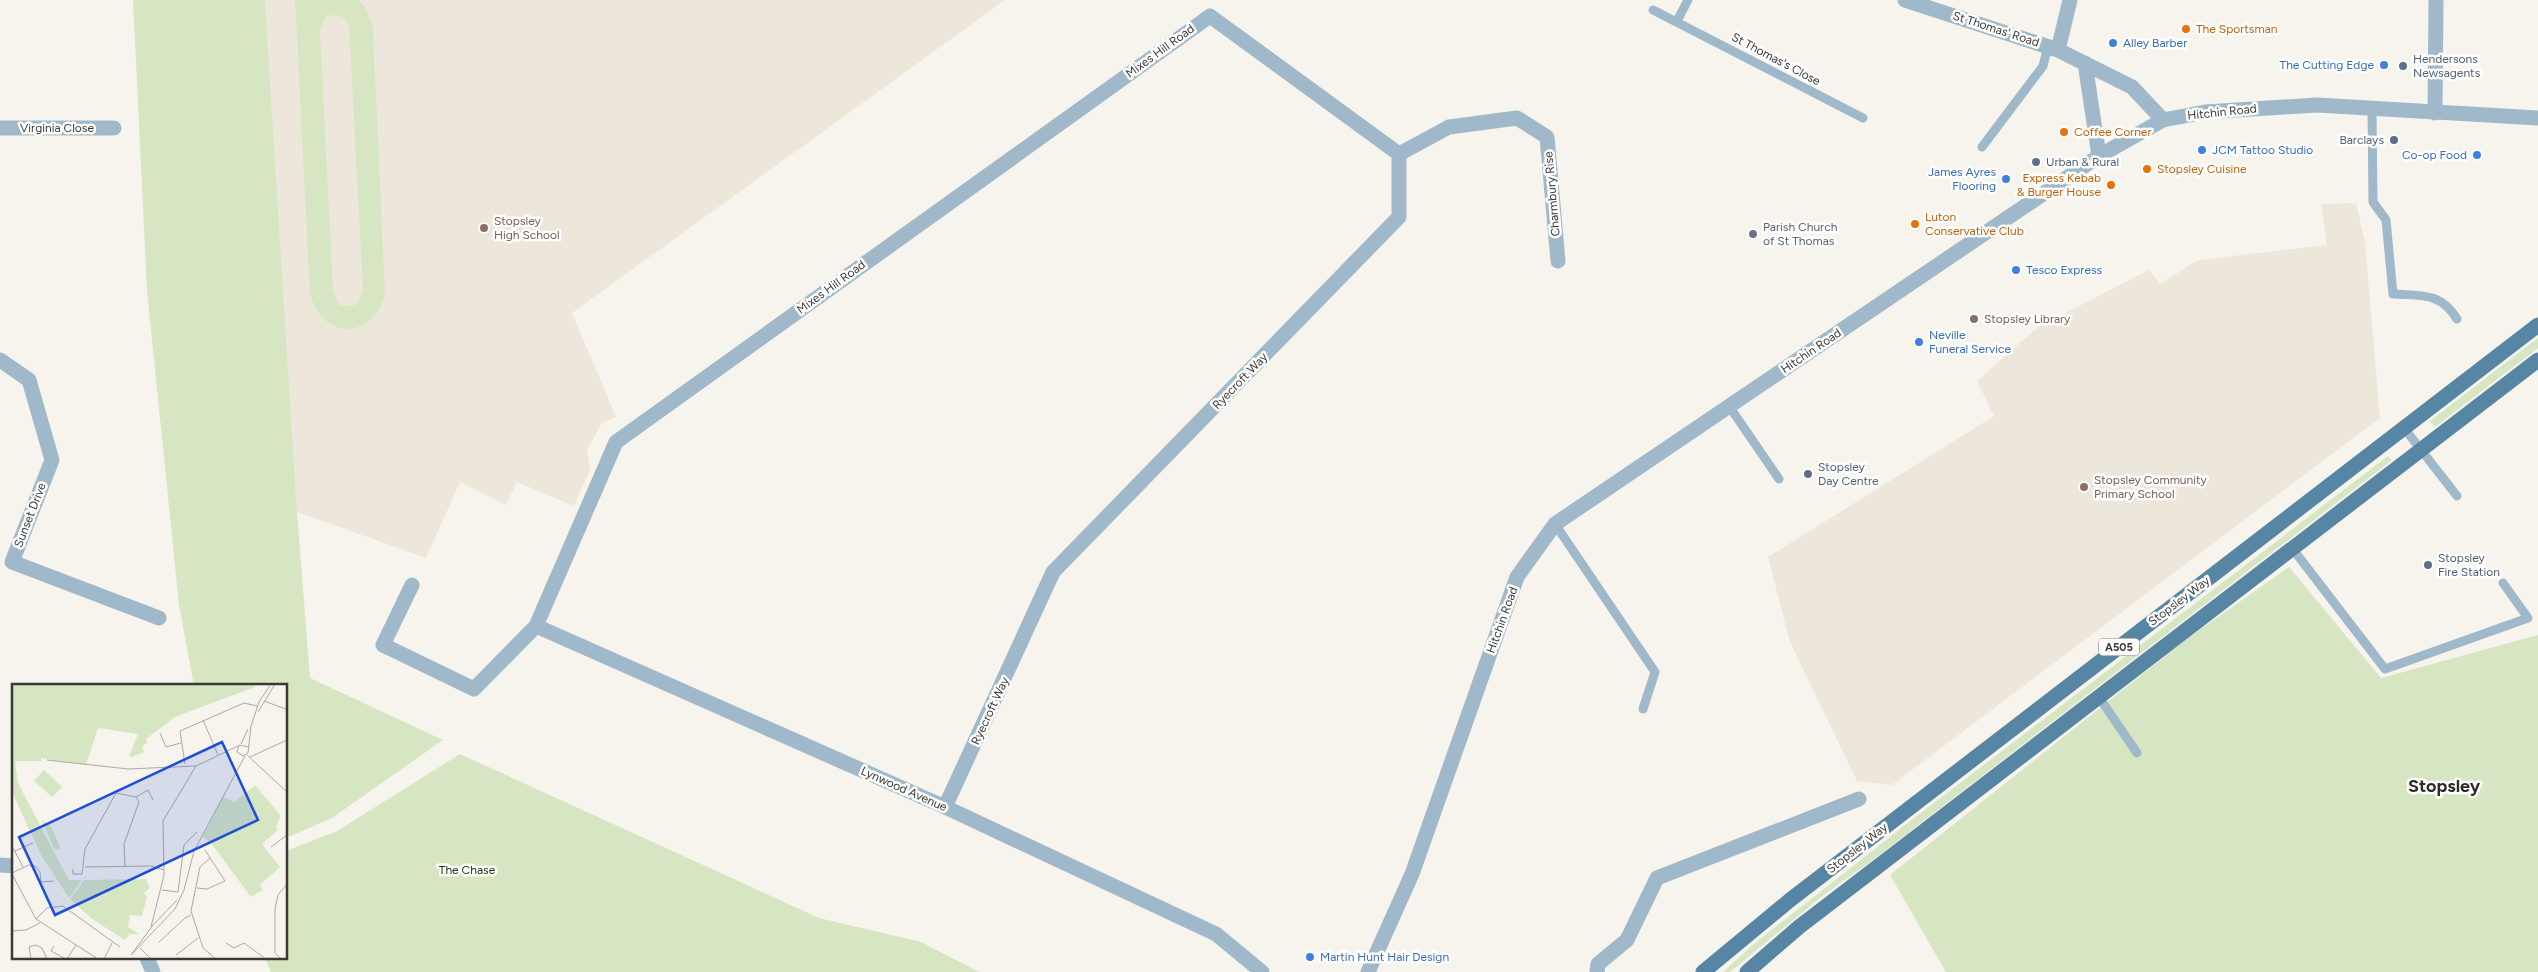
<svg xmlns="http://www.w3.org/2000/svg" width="2538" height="972" viewBox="0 0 2538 972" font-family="Figtree,sans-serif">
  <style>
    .built { fill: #ede7db }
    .green { fill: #d7e6c2; fill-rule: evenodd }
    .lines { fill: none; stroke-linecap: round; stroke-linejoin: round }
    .service { stroke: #a0b9ca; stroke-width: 9 }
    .minor { stroke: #a0b9ca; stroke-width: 15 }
    .tertiary { stroke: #a0b9ca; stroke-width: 15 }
    .primary { stroke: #5786a4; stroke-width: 15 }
    .food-dot { fill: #e8710a; stroke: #fff; stroke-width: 2 }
    .shop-dot { fill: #3f7fe0; stroke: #fff; stroke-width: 2 }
    .service-dot { fill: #5c6f8a; stroke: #fff; stroke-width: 2 }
    .education-dot { fill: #8d6e63; stroke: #fff; stroke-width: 2 }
    .worship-dot { fill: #6b7280; stroke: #fff; stroke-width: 2 }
    .labels { text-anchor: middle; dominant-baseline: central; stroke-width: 5; stroke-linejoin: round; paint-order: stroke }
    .shield { fill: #fff; stroke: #757473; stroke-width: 1 }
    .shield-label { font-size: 11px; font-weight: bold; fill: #3a3937 }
    .street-label { font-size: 12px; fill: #3a3937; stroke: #fff }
    .food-label { font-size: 12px; fill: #c56008; stroke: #fff; text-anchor: start }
    .shop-label { font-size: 12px; fill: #366cbe; stroke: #fff; text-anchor: start }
    .service-label { font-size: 12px; fill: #4e5e75; stroke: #fff; text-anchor: start }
    .education-label { font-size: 12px; fill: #785e54; stroke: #fff; text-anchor: start }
    .worship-label { font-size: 12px; fill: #5b616d; stroke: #fff; text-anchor: start }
    .park-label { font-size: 12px; fill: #243208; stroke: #fff }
    .district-label { font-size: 18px; font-weight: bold; fill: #2f2d29; stroke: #fff }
    .inset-road { fill: none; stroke: #aba9a5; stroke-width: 1 }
    .view { fill: #1d4ed8; fill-opacity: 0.15; stroke: #1d4ed8; stroke-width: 2.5 }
    .inset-edge { fill: none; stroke: #3a3937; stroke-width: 2.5 }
  </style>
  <rect width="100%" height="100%" fill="#f7f4ee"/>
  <path class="built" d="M265,0h740l-433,313 44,104 -15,7 -14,27 3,19 -16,36 -57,-24 -11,23 -46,-23 -34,76 -129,-46z
    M2356,203l9,39 15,176 -488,367 -35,-4 -67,-139 -22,-85 226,-141 -17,-35 61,-54 111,-57 11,14 38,-24 129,-15 -6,-41z"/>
  <path class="green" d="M133,0h132l32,512 13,166 133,62 -111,78 -46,20v-152h-92l-15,-81 -32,-314z
    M295,0h63l8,8 7,20 12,264c-9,49 -64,49 -75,1zM332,15l11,2 6,9 14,265 -5,12 -6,3 -12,-1 -7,-13 -13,-263 6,-12z
    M2538,338v10l-103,79 -5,-6z
    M2388,456l4,4 -514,396 -57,41 -91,75h-7l32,-29 154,-121z
    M2289,567l92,111 157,-43v337h-592l-56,-97 298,-237z
    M460,754l359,164 102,24 58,30h-708l-6,-14h21v-107l51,-20z"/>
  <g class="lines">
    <path class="service" d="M1653,10l210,108
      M1677,21l11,-21
      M2372,109l1,93 13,18 7,74c29,2 47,-2 64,25
      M1982,147l61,-81 5,-20
      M1729,406l50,73
      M2404,428l53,68
      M1555,524l100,148 -12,37
      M2292,548l93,121 143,-51 -25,-35
      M2099,697l38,56"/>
    <path class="minor" d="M1905,0l153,50 74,37 31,33
      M2058,50l12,-50
      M2085,63l14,93
      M2435,113l1,-113
      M0,128h114
      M1399,154l50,-27 68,-9 30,19 11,124
      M0,360l29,20 23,80 -40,102 147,56
      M412,585l-29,60 91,44 62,-63 80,-184 594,-426 189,138v63l-346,355 -108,235
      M536,626l409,181 271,127 46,38
      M0,865l14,1
      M147,958l6,14
      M1597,972l1,-8 29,-24 30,-62 202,-79"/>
    <path class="tertiary" d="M1368,972l44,-98 105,-297 38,-53 544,-368 64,-36 42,-8 112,-7 221,13"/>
    <path class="primary" d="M1703,972l87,-72 748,-575
      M1747,972l52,-45 739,-567"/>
  </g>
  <g class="food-dot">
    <circle cx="2186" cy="29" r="5"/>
    <circle cx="2064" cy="132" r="5"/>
    <circle cx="2147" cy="169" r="5"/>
    <circle cx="2111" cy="185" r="5"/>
    <circle cx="1915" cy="224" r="5"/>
  </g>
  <g class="shop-dot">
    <circle cx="2113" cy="43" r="5"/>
    <circle cx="2384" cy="65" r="5"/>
    <circle cx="2202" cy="150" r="5"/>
    <circle cx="2477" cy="155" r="5"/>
    <circle cx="2006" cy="179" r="5"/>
    <circle cx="2016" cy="270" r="5"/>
    <circle cx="1919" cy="342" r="5"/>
    <circle cx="1310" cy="957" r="5"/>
  </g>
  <g class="service-dot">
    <circle cx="2403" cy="66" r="5"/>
    <circle cx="2394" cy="140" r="5"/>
    <circle cx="2036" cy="162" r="5"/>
    <circle cx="1808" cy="474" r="5"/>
    <circle cx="2428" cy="565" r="5"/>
  </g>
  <g class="education-dot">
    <circle cx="484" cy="228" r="5"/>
    <circle cx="1974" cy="319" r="5"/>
    <circle cx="2084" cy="487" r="5"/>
  </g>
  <circle class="worship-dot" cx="1753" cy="234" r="5"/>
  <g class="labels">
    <rect class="shield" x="2099" y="638.5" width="40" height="17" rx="4"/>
    <g class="shield-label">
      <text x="2119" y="647">A505</text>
    </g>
    <g class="street-label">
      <text transform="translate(1996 29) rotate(18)">St Thomas' Road</text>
      <text transform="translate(1160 51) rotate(-36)">Mixes Hill Road</text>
      <text transform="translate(1776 59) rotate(28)">St Thomas's Close</text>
      <text transform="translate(2222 112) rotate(-6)">Hitchin Road</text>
      <text x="57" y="128">Virginia Close</text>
      <text transform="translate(1552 194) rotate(-95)">Charmbury Rise</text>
      <text transform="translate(831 287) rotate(-36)">Mixes Hill Road</text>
      <text transform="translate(1811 351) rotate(-34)">Hitchin Road</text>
      <text transform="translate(1240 381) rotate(-46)">Ryecroft Way</text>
      <text transform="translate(30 515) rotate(-69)">Sunset Drive</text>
      <text transform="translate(2179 601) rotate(-37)">Stopsley Way</text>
      <text transform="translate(1502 620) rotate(-70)">Hitchin Road</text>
      <text transform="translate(990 711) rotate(-65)">Ryecroft Way</text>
      <text transform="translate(904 789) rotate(24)">Lynwood Avenue</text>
      <text transform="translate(1857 848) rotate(-38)">Stopsley Way</text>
    </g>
    <g class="food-label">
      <text x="2196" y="29">The Sportsman</text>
      <text x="2074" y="132">Coffee Corner</text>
      <text x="2157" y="169">Stopsley Cuisine</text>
      <text x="2101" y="178" text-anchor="end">Express Kebab<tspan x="2101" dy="14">&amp; Burger House</tspan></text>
      <text x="1925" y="217">Luton<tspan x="1925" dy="14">Conservative Club</tspan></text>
    </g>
    <g class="shop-label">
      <text x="2123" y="43">Alley Barber</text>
      <text x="2374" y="65" text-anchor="end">The Cutting Edge</text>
      <text x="2212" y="150">JCM Tattoo Studio</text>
      <text x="2467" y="155" text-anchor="end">Co-op Food</text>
      <text x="1996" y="172" text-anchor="end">James Ayres<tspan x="1996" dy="14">Flooring</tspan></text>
      <text x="2026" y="270">Tesco Express</text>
      <text x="1929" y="335">Neville<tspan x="1929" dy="14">Funeral Service</tspan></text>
      <text x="1320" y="957">Martin Hunt Hair Design</text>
    </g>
    <g class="service-label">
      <text x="2413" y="59">Hendersons<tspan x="2413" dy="14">Newsagents</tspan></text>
      <text x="2384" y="140" text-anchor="end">Barclays</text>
      <text x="2046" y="162">Urban &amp; Rural</text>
      <text x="1818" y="467">Stopsley<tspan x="1818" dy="14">Day Centre</tspan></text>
      <text x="2438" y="558">Stopsley<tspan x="2438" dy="14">Fire Station</tspan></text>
    </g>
    <g class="education-label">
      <text x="494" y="221">Stopsley<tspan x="494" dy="14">High School</tspan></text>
      <text x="1984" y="319">Stopsley Library</text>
      <text x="2094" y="480">Stopsley Community<tspan x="2094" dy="14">Primary School</tspan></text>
    </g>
    <g class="worship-label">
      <text x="1763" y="227">Parish Church<tspan x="1763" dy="14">of St Thomas</tspan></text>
    </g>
    <g class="park-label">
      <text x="467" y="870">The Chase</text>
    </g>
    <g class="district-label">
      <text x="2444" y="786">Stopsley</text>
    </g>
  </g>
  <g transform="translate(12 684)">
    <rect width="275" height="275" fill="#f7f4ee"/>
    <path d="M0,0h243v3l-80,30 -29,22 1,4 -5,3 2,6 -12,5 -3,-1 9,-22 -40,-6 -12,37 -45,-7v3h-26l3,22 44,84 7,13h13l-13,18 -28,-43 -29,-63zM32,86l18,17 -10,10 -18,-16zM243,101l26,31 -5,10 2,4 -16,14 18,23 -20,18 3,5 -12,7 -40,-54 -8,-6 20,-40 12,5zM30,136l8,5 10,21 -1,4 -5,-1zM134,195l4,9 -6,5 3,4 -5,19 -12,-1 -2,12 11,7h-9l-5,6 -33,-21 -22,-20 14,-19z" fill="#d7e6c2"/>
    <path class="inset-road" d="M252,17l22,8M246,28l17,-28M191,36l15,35M148,49l6,14 15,-4M229,60l7,-15M236,63l-9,-2 -2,7 6,4 5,-3 3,-27 8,-24 12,-18M235,71l40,37M238,73l37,-17M35,76l81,9 68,-3M173,80l-5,-33 64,-28 13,3M124,113l12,-7 5,10M0,162l11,21M259,163l16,-12M3,167l18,-8M198,174l-10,9 -9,44 12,37 13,11M73,183l66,-1 13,4M61,185v5h9l3,-25 31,-56 20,4 3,5 -15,42 1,22M0,189l17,-8 6,1 5,6 1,10 13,-1M0,190l24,45 62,40M185,204l10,1 18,-8 -20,-31M150,206l16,2 6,-47 13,-13M24,235l11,-11 16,-2 57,41M139,243l13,-52 -1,-54 33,-55 42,-20M0,247l14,-1 14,-7M147,258l26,-24 6,-3M214,259l8,5 10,-5 22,16M42,262l-3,5 15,8M128,264l11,11M119,271l44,-46 9,-19 10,-39 51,-95M119,271l22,-30 24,-25M164,271l22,-17M19,275l-2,-12 7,-2 6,3 5,11M55,275l9,-14M92,275l8,-16M269,275l-6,-6v-44l3,-14 9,-11"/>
    <path class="view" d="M210,58l36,78 -203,95 -36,-78z"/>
    <rect width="275" height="275" class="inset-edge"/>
  </g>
</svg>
